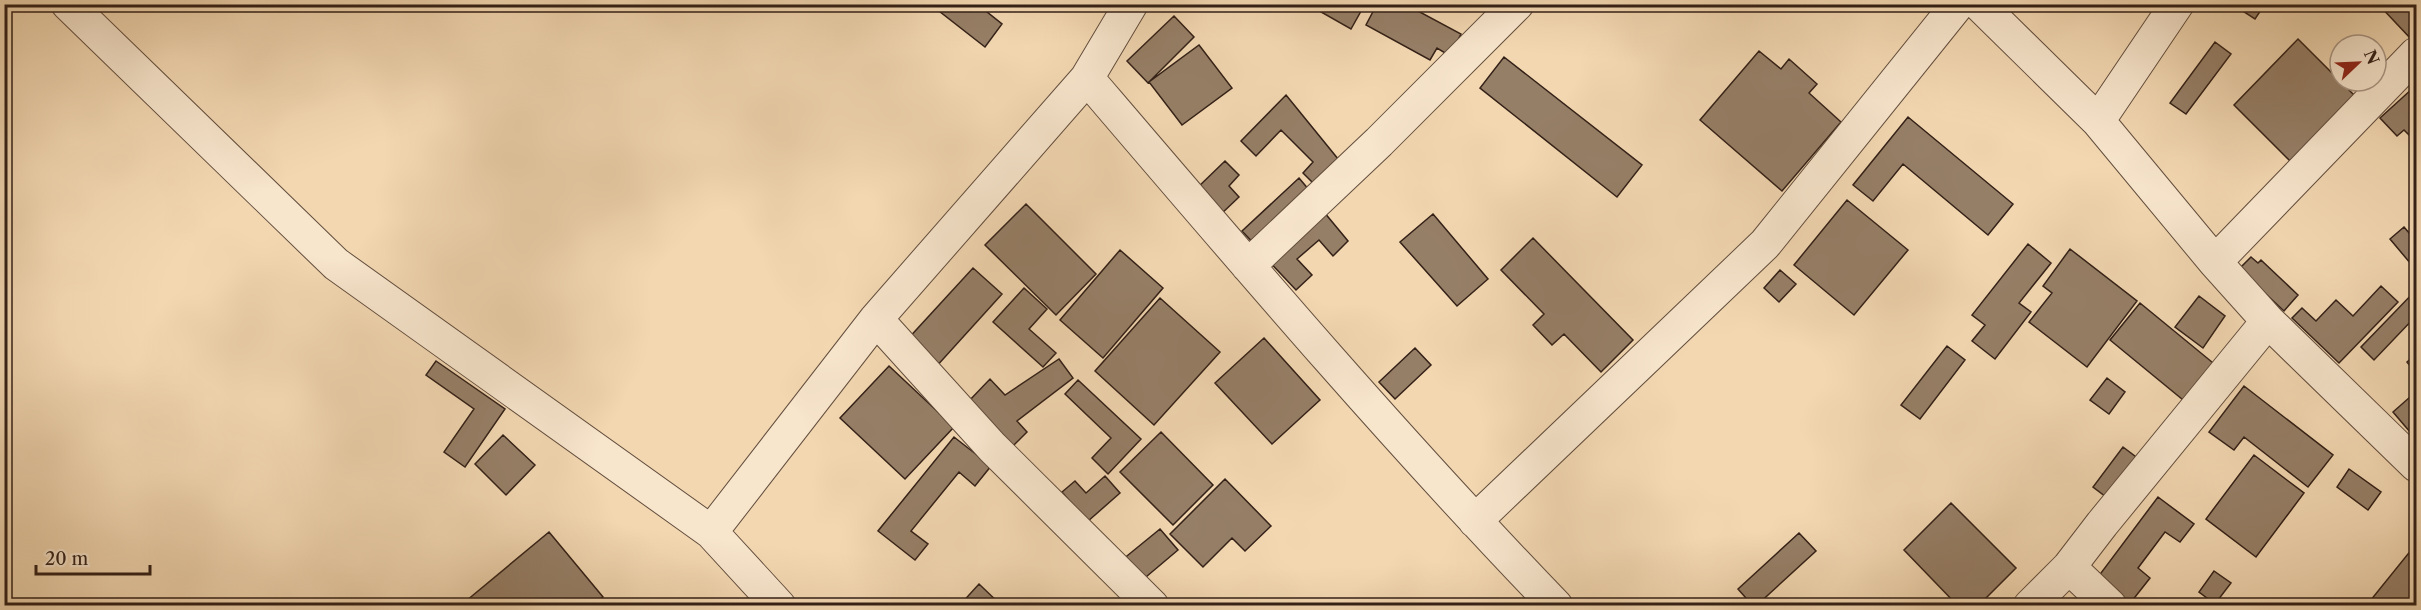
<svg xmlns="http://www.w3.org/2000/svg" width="2421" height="610" viewBox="0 0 2421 610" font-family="'Libre Caslon Text',serif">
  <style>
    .building { fill: #967f67; stroke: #332017; stroke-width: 1.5 }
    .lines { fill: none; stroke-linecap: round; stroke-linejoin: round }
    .minor-casing { stroke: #634e3e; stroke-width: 35 }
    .minor { stroke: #f7e5cc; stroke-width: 33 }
  </style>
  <rect width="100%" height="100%" fill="#f2d7b1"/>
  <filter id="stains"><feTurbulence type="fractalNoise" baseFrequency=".00333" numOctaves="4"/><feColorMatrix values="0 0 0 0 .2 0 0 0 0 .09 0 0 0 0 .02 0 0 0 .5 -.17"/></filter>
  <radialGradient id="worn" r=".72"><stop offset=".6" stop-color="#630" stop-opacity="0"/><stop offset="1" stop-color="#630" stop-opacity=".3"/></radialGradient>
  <path class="building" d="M930,4h47l25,20 -17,23z
    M1307,4h58l-14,25z
    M1377,4h28l56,30 -11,22 -13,-8 -7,12 -64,-35z
    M2240,4h25l-10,15 -17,-11z
    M2378,4h38v33l-3,4z
    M1174,16l20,21 -46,46 -21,-22z
    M2298,39l60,60 -64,66 -60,-60z
    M2215,42l16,12 -45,60 -16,-11z
    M1199,45l33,43 -50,37 -33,-43z
    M1759,51l22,18 8,-10 28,25 -8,9 32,29 -59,69 -82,-71z
    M1504,57l138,108 -25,32 -137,-109z
    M2413,88l3,4v50l-12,-12 -7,6 -17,-18z
    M1286,95l57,70 -23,25 -17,-17 10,-11 -32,-32 -25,26 -15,-15z
    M1908,117l105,87 -25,31 -85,-71 -30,37 -20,-16z
    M1225,161l14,14 -10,11 10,11 -20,19 -25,-25z
    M1299,178l16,19 -56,52 -17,-18z
    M1847,200l61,50 -54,65 -60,-50z
    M1026,204l70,70 -40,41 -71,-70z
    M1319,206l29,35 -15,15 -14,-16 -22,19 15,16 -16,15 -33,-35z
    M1433,214l55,65 -31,27 -57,-64z
    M2404,227l12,14v29l-26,-31z
    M1533,238l100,102 -32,32 -37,-38 -12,11 -19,-20 11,-11 -43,-44z
    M2028,244l23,19 -32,40 12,9 -36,47 -23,-18 13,-16 -13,-10z
    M2070,249l67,52 -50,66 -58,-45 23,-29 -9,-7z
    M1120,250l43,38 -60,70 -43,-38z
    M2251,257l7,6 3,-3 37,35 -14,16 -45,-42z
    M973,268l29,26 -67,74 -29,-27z
    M1780,270l16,14 -17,18 -15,-14z
    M2381,286l17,16 -59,61 -47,-45 10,-10 14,13 20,-21 17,16z
    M1024,288l23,21 -18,20 27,24 -13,14 -50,-45z
    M2416,290v26l-42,44 -13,-13z
    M2199,296l26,20 -22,32 -28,-21z
    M1160,298l60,54 -66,73 -59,-54z
    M2140,303l78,64 -30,37 -78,-64z
    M1264,338l56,62 -48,44 -57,-61z
    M1947,346l18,14 -45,59 -19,-14z
    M1415,348l16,17 -36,34 -16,-17z
    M2416,354v19l-9,-11z
    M1059,359l14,19 -56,43 10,11 -15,15 -44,-45 22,-23 15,16z
    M436,361l69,48 -40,58 -21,-15 30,-43 -48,-34z
    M889,366l65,61 -49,52 -65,-61z
    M2107,378l18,14 -16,22 -19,-14z
    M1078,380l63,59 -33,35 -16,-16 19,-20 -46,-44z
    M2244,386l89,69 -25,32 -64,-50 -10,13 -25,-18z
    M2410,397l6,8v34l-23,-27z
    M1161,432l52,53 -40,40 -53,-53z
    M503,435l32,30 -29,30 -31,-31z
    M954,437l37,29 -16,20 -16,-14 -48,59 17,13 -13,16 -37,-29z
    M2123,447l17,13 -30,40 -17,-13z
    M2254,455l50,38 -48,64 -50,-38z
    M2349,469l32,23 -13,18 -31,-23z
    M1105,476l15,17 -33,29 -25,-30 13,-11 11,12z
    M1225,479l46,47 -26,25 -13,-13 -29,29 -33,-33z
    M2158,497l36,27 -14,18 -15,-10 -27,36 12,10 -22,28 -33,-25z
    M1951,503l65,65 -38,38h-20l-54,-56z
    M1160,529l18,21 -38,32 -18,-22z
    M549,532l54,65 -10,9h-133z
    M1799,533l17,18 -60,55h-3l-15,-17z
    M2416,544v62h-50z
    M2214,571l17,12 -16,21 -16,-12z
    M979,584l23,22h-43z"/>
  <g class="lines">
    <defs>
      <path id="minor" d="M68,4l268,260 375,268 68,74
        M1979,4l119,117 117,141 53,59 148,144
        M1087,78c153,179 305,358 469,528
        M2098,121l79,-117
        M2215,262l201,-208
        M1248,266l131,-124 138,-138
        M876,319l116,128 160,159
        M1475,521l290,-277 193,-240
        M711,532l165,-213 211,-241 44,-74
        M2030,606l39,-39
        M2110,606l-41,-39 33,-43 166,-203"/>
    </defs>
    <use href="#minor" class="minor-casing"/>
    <use href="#minor" class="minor"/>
  </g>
  <rect width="2421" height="610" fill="none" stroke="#f2d7b1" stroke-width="24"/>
  <rect x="6" y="6" width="2409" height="598" fill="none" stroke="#332017" stroke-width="3"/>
  <rect x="12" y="12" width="2397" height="586" fill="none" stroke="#332017" stroke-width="1.5"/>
  <g transform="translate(2358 63) rotate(67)"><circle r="28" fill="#f7e5cc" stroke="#a99684" stroke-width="1.5"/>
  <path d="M0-4.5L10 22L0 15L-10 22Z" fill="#8f2418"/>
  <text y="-9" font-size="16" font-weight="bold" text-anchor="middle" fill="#332017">N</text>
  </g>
  <path d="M36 565v9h114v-9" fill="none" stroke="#332017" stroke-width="3"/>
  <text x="45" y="565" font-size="18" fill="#332017" stroke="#f7e5cc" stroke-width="4.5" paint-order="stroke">20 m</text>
  <rect width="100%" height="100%" filter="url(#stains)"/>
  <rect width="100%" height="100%" fill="url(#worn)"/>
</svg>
